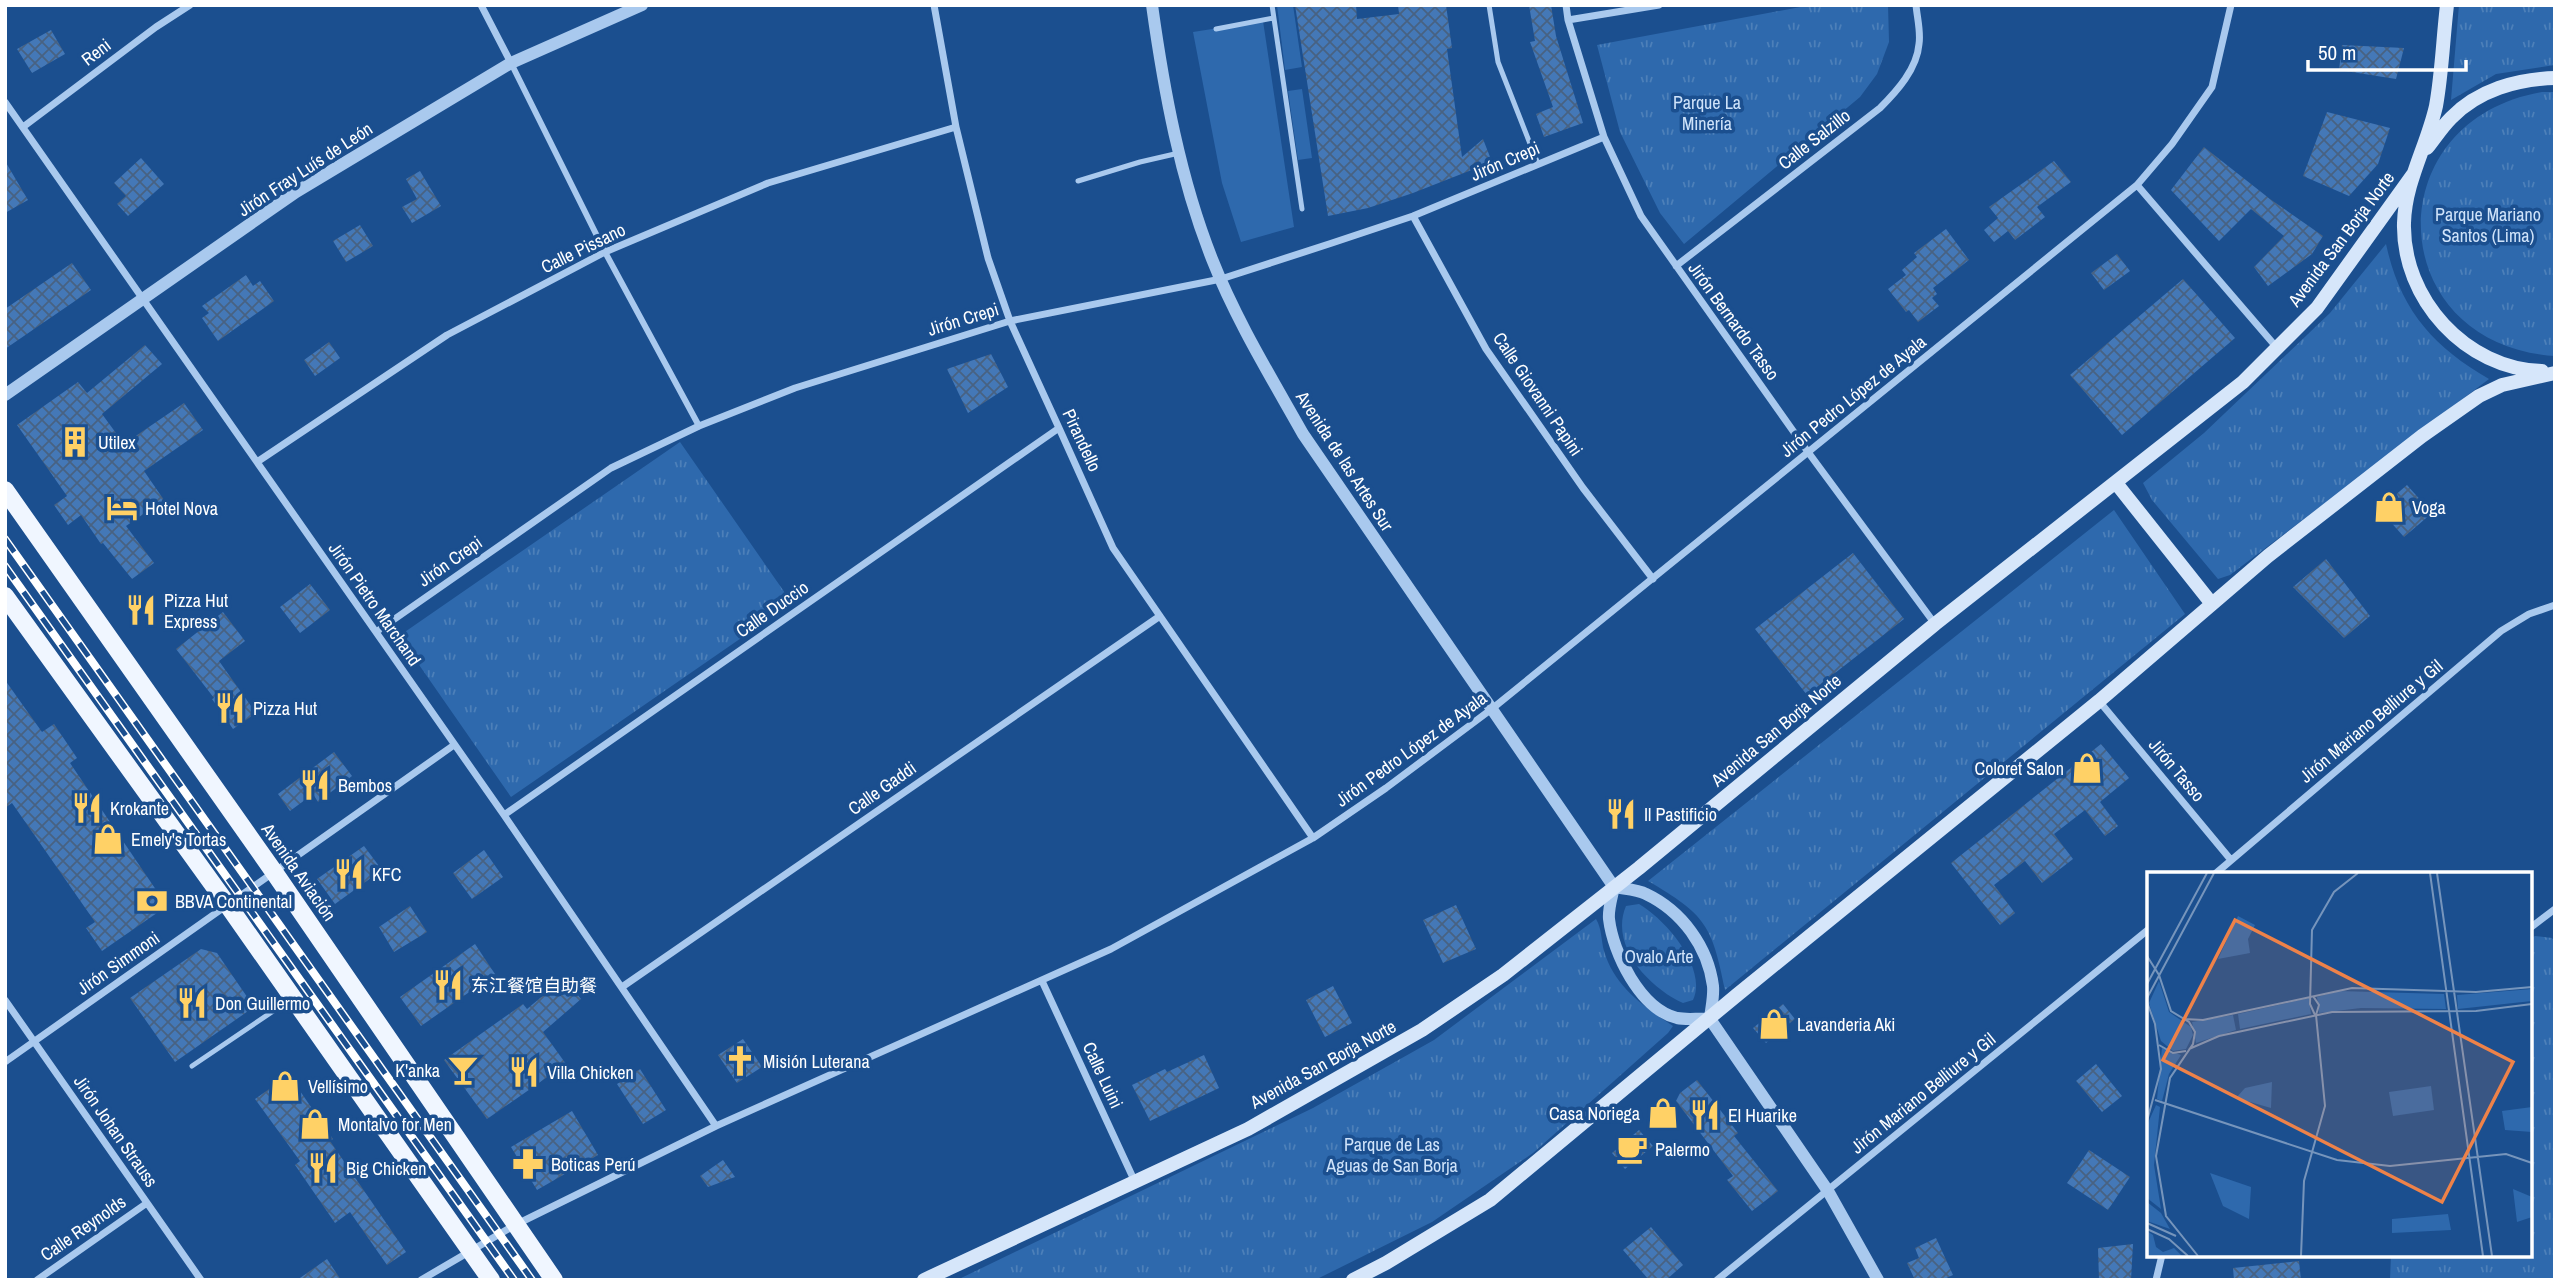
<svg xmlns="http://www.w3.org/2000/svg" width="2560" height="1285" viewBox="0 0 2560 1285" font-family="'Archivo Narrow','Noto Sans SC',sans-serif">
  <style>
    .grass { fill: #2e69ad }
    .park { fill: url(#park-tufts) }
    .building { fill: url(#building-cross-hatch) }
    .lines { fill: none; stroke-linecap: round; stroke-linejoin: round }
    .service { stroke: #a9c9ee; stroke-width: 5 }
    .pedestrian { stroke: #a9c9ee; stroke-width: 6 }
    .minor { stroke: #a9c9ee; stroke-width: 7 }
    .tertiary { stroke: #a9c9ee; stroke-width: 12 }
    .secondary { stroke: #d6e6fa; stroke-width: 14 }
    .primary { stroke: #f0f6ff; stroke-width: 18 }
    .rail-casing { stroke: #fff; stroke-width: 8 }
    .rail { stroke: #1b4f8f; stroke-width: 5; stroke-dasharray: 16; stroke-linecap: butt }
    .labels { text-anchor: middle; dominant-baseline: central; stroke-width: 7; stroke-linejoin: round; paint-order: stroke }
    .street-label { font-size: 18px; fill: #fff; stroke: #1b4f8f }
    .park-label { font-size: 18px; fill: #cfe3fa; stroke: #1b4f8f }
    .poi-label { font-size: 18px; fill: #fff; stroke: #1b4f8f; text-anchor: start }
    .inset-road { fill: none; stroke: #7695bc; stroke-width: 2 }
    .view { fill: #ee8249; fill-opacity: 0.15; stroke: #ee8249; stroke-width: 3.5 }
    .inset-edge { fill: none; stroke: #fff; stroke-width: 3.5 }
  </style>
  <defs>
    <pattern id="park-tufts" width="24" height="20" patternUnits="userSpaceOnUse" patternTransform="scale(1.75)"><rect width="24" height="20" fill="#2e69ad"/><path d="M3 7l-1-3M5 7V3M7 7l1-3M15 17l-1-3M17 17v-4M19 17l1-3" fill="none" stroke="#4d80b9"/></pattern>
    <pattern id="building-cross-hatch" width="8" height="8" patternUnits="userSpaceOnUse" patternTransform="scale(1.75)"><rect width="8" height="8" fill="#4478b7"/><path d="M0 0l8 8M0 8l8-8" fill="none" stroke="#486282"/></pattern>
  </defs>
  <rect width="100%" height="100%" fill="#1b4f8f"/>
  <path class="grass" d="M1277,5h16l9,62 -17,3z
    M1263,21l31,206 -53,15 -19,-59 -29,-151z
    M1302,89l10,69 -14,2 -10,-69z"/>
  <path class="park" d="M1811,5h77l1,37 -12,32 -17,23 -176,147 -24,-31 -40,-81 -23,-87z
    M2459,5h96v60l-59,9 -45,26z
    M2542,92h13v264c-172,-11 -181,-235 -13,-264z
    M2386,244c14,65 46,102 103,135l-259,196 -12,4 -66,-79 -9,-17 61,-50 126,-120z
    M680,442l112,161 -281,194 -112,-161z
    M2114,510l71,104 -460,376c-13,-65 -19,-75 -77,-109z
    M1639,904c26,15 69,64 54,96l-10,3c-33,-15 -74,-57 -57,-97z
    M1596,919c6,10 5,21 8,32 10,35 40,56 69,75l-5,7 -135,120 -101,69 -117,58h-358l356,-172 121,-68z
    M2535,936l17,2 3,5 -2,337h-163l1,-25h139v-316z"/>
  <path class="building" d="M1295,5h61l1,14 42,-5 -1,-9h48l6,43 -5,1 15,108 21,-18 9,23 -79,31 -45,15 -40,8z
    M1529,5h22l5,31 27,87 -39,14 -8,-23 17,-7 -23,-65 5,-1z
    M51,30l14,24 -33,19 -15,-24z
    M2342,45l62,3 -8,31 -57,-9z
    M2327,112l63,16 -12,36 -29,32 -46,-20z
    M2204,147l66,52 53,37 -11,18 -44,32 -14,-19 30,-31 -33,-27 -32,32 -48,-51z
    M141,158l23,26 -36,32 -11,-12 9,-8 -12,-13z
    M5,161l23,39 -23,13z
    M2054,161l17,21 -34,25 8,10 -30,23 -7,-9 -14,11 -10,-12 14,-12 -9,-11z
    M420,171l21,35 -29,17 -10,-16 15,-8 -11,-20z
    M360,225l13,21 -27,16 -13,-21z
    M1946,229l23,31 -36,28 4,6 -5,4 7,8 -21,16 -9,-12 -3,2 -18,-23 18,-14 -4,-5 15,-13 -3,-4z
    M2117,254l13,17 -26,19 -13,-17z
    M72,263l19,27 -86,59v-40z
    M246,275l7,11 7,-5 14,20 -56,40 -16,-23 7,-5 -7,-7z
    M2183,279l52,59 -113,97 -52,-60z
    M329,342l11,16 -25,18 -11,-16z
    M145,345l17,19 -60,50 22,30 60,-41 19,27 -59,41 20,29 -38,26 28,37 -22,16 -29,-36 -2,1 -20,-29 -13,10 -14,-20 13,-9 -50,-71 61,-43 9,11z
    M991,354l17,33 -40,26 -21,-44z
    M2407,485l25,28 -28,24 -25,-28z
    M1853,553l51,66 -97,76 -52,-66z
    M2326,559l44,57 -26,22 -51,-51z
    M310,584l20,26 -30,23 -20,-26z
    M223,612l22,29 -26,20 37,52 -23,16 -21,-30 2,-1 -38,-49z
    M5,680l37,52 12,-8 23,34 -7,5 97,143 -65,45 -16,-23 9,-6 -83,-119 -7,5z
    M2101,744l28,34 -29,24 18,24 -13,10 -20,-26 -31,24 19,25 -31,24 -17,-22 -31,24 21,28 -15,12 -49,-62z
    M334,752l18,24 -34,26 -5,-8 -23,17 -12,-17z
    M364,846l18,24 -47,34 -18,-25z
    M484,850l19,27 -31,22 -19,-26z
    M1456,905l20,44 -33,14 -20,-43z
    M410,906l17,26 -33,20 -15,-25z
    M475,944l20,30 -74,52 -21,-29z
    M201,949l16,4 37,54 -79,55 -45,-64z
    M564,978l17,21 -38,33 23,32 -79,55 -43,-59 79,-56 4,5z
    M1333,986l19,37 -27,14 -19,-37z
    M1783,1004l12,15 -29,24 -13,-15z
    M743,1039l19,28 -25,16 -19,-28z
    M1204,1055l15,33 -69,33 -18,-36 33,-16 2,3z
    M2096,1064l26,32 -20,16 -26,-31z
    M640,1069l26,41 -23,14 -26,-40z
    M289,1075l44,64 -3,2 76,111 -19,13 -37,-53 -15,11 -40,-58 5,-4 -45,-62z
    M1697,1080l41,53 -4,3 44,55 -26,20 -25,-31 6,-4 -57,-75 4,-8z
    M572,1111l26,44 -61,35 -26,-43z
    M1639,1130l14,16 -28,23 -13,-16z
    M2089,1150l41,27 -22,33 -41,-27z
    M723,1160l12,17 -27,10 -8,-11z
    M1651,1227l32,38 -17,15h-17l-26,-30z
    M1936,1238l17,37 -11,5h-27l-8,-17 12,-5 -4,-10z
    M2133,1244l-2,36h-32l-1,-32z
    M327,1259l14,21h-44z
    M2299,1261l2,19h-67l-1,-12z"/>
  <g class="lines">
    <path class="service" d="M1272,5l30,204
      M1489,5l9,57 40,102
      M1216,29l57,-11
      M1078,181l62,-19 39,-9
      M192,1066l99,-67"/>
    <path class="pedestrian" d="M511,63l94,189 94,174"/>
    <path class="minor" d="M481,5l30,58
      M934,5l22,122 32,131 22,63 49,107 54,120 200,290
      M1566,5l2,15 36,117 37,79 167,236 127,172
      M1568,20l91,-15
      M5,102l499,713 212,311
      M23,127l133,-100 34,-22
      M2137,185l141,164
      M1413,216l73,133 97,139 70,91
      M1676,266l204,-158c17,-17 37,-39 39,-64 2,-12 -2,-27 -3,-39
      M257,462l190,-127 158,-83 163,-69 188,-56
      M376,632l235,-164 88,-42 96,-38 215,-67 211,-42 111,-36 81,-27 191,-79
      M2099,701l132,159
      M504,815l555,-387
      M2215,874l286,-243 28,-17 26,-9
      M2530,928l25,-19
      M1042,981l93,201
      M622,987l538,-371
      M5,1000l196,280
      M5,1062l449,-317
      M37,1280l110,-77
      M421,1280l94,-55 201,-99 395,-177 202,-111 73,-50 107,-80 644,-523 35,-41 40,-57 19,-82
      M1717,1280l432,-351
      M2156,1280l6,-25"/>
    <path class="tertiary" d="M1152,5c12,86 28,173 60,254 24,61 59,118 91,175l311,453
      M5,395l291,-203 215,-129 131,-58
      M1614,887c10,2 23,2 32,7 36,17 62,53 67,92 1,11 -2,22 -3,33l118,172 50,89
      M1614,887c-2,10 -6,22 -5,32 4,34 31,90 68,99 10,2 22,0 33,1"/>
    <path class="secondary" d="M2447,5c-4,33 -5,68 -11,101 -9,40 -31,76 -32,117 -2,76 62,146 138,148
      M2427,148c8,-10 15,-21 24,-30 27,-28 66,-39 104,-40
      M2116,483l96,121
      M924,1280l324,-151 174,-99 81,-55 136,-107 296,-244 308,-242 74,-74 97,-135
      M1353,1280l33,-17 104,-63 247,-205 362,-294 169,-145 154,-120 57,-40 23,-11 53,-12"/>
    <path class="primary" d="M5,490l269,382 280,408
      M5,596l222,308 264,376"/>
    <defs>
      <path id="rail" d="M5,539l527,741
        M5,566l509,714"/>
    </defs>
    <use href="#rail" class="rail-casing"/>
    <use href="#rail" class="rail"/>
  </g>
  <defs>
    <symbol id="building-bare" viewBox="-9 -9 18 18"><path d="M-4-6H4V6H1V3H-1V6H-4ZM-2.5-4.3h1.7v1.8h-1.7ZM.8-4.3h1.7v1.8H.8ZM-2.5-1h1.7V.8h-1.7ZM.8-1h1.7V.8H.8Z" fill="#ffd166" stroke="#1b4f8f" stroke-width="2.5" paint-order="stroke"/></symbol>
    <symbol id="shop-bare" viewBox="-9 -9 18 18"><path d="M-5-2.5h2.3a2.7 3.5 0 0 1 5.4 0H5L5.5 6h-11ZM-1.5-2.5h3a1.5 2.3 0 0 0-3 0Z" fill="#ffd166" stroke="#1b4f8f" stroke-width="2.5" paint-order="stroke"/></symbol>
    <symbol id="hotel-bare" viewBox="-9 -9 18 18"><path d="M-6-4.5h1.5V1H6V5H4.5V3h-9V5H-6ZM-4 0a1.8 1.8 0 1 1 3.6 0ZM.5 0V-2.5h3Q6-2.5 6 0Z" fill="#ffd166" stroke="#1b4f8f" stroke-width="2.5" paint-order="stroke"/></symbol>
    <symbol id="restaurant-bare" viewBox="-9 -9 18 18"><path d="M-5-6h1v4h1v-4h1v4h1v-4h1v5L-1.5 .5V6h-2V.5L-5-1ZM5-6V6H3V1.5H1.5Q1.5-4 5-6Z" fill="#ffd166" stroke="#1b4f8f" stroke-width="2.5" paint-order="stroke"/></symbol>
    <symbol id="bank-bare" viewBox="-9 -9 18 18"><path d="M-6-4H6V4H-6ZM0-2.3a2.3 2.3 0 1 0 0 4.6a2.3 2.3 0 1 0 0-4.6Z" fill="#ffd166" stroke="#1b4f8f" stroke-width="2.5" paint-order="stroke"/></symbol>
    <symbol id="church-bare" viewBox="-9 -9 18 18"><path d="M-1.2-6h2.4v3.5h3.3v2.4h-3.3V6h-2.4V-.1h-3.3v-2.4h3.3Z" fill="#ffd166" stroke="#1b4f8f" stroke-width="2.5" paint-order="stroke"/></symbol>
    <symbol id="bar-bare" viewBox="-9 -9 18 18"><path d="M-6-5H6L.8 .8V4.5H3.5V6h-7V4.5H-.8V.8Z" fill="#ffd166" stroke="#1b4f8f" stroke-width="2.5" paint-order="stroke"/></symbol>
    <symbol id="cafe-bare" viewBox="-9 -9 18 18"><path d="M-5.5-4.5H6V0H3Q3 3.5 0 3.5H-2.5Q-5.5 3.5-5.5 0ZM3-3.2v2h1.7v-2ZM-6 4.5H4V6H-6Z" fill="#ffd166" stroke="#1b4f8f" stroke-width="2.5" paint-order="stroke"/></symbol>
    <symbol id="pharmacy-bare" viewBox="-9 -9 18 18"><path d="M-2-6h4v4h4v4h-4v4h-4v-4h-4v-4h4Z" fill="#ffd166" stroke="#1b4f8f" stroke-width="2.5" paint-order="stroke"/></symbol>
  </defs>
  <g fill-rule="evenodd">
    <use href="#building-bare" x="53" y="420" width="44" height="44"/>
    <use href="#shop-bare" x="2367" y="485" width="44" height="44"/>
    <use href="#hotel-bare" x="100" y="486" width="44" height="44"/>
    <use href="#restaurant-bare" x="119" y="588" width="44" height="44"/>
    <use href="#restaurant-bare" x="208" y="686" width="44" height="44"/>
    <use href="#shop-bare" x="2065" y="746" width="44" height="44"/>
    <use href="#restaurant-bare" x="293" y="763" width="44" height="44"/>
    <use href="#restaurant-bare" x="65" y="786" width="44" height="44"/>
    <use href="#restaurant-bare" x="1599" y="792" width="44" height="44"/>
    <use href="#shop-bare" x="86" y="817" width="44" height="44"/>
    <use href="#restaurant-bare" x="327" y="852" width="44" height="44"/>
    <use href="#bank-bare" x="130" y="879" width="44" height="44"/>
    <use href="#restaurant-bare" x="426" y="963" width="44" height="44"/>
    <use href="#restaurant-bare" x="170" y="981" width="44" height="44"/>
    <use href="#shop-bare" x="1752" y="1002" width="44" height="44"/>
    <use href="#church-bare" x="718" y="1039" width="44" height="44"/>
    <use href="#bar-bare" x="441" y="1048" width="44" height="44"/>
    <use href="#restaurant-bare" x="502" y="1050" width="44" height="44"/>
    <use href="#shop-bare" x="263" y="1064" width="44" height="44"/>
    <use href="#shop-bare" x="1641" y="1091" width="44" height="44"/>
    <use href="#restaurant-bare" x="1683" y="1093" width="44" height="44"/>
    <use href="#shop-bare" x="293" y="1102" width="44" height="44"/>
    <use href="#cafe-bare" x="1610" y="1127" width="44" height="44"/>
    <use href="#pharmacy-bare" x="506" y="1142" width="44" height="44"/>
    <use href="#restaurant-bare" x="301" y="1146" width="44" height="44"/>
  </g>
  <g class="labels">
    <g class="street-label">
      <text transform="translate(96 52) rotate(-37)">Reni</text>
      <text transform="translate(1814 139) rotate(-38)">Calle Salzillo</text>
      <text transform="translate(1505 161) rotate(-23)">Jirón Crepi</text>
      <text transform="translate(305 169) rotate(-33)">Jirón Fray Luís de León</text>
      <text transform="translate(2341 239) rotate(-53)">Avenida San Borja Norte</text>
      <text transform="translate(583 248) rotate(-26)">Calle Pissano</text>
      <text transform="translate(963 319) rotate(-17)">Jirón Crepi</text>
      <text transform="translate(1734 321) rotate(54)">Jirón Bernardo Tasso</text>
      <text transform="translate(1538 394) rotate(56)">Calle Giovanni Papini</text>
      <text transform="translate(1853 396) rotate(-39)">Jirón Pedro López de Ayala</text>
      <text transform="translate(1082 440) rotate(65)">Pirandello</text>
      <text transform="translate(1345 461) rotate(57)">Avenida de las Artes Sur</text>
      <text transform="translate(450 561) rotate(-35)">Jirón Crepi</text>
      <text transform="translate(375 604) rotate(55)">Jirón Pietro Marchand</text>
      <text transform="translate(772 609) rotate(-35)">Calle Duccio</text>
      <text transform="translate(2371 721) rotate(-40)">Jirón Mariano Belliure y Gil</text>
      <text transform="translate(1776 730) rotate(-40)">Avenida San Borja Norte</text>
      <text transform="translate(1411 749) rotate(-36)">Jirón Pedro López de Ayala</text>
      <text transform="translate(2177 770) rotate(50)">Jirón Tasso</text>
      <text transform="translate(882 788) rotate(-35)">Calle Gaddi</text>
      <text transform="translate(299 872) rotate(55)">Avenida Aviación</text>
      <text transform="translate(118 963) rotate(-35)">Jirón Simmoni</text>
      <text transform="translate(1323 1064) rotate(-29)">Avenida San Borja Norte</text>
      <text transform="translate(1103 1075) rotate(65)">Calle Luini</text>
      <text transform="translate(1923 1093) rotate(-39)">Jirón Mariano Belliure y Gil</text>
      <text transform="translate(116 1131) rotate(55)">Jirón Johan Strauss</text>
      <text transform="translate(83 1228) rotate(-35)">Calle Reynolds</text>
    </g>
    <g class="park-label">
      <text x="1707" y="102">Parque La<tspan x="1707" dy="21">Minería</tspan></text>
      <text x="2488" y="214">Parque Mariano<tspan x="2488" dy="21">Santos (Lima)</tspan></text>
      <text x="1659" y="956">Ovalo Arte</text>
      <text x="1392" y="1144">Parque de Las<tspan x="1392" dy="21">Aguas de San Borja</tspan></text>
    </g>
    <g class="poi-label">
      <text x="98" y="442">Utilex</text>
      <text x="2412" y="507">Voga</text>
      <text x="145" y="508">Hotel Nova</text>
      <text x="164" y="600">Pizza Hut<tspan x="164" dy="21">Express</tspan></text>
      <text x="253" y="708">Pizza Hut</text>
      <text x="2064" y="768" text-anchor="end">Coloret Salon</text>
      <text x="338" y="785">Bembos</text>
      <text x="110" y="808">Krokante</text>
      <text x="1644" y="814">Il Pastificio</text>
      <text x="131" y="839">Emely's Tortas</text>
      <text x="372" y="874">KFC</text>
      <text x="175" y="901">BBVA Continental</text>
      <text x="471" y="985">东江餐馆自助餐</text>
      <text x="215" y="1003">Don Guillermo</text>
      <text x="1797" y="1024">Lavanderia Aki</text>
      <text x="763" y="1061">Misión Luterana</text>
      <text x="440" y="1070" text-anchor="end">K'anka</text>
      <text x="547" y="1072">Villa Chicken</text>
      <text x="308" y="1086">Vellísimo</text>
      <text x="1640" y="1113" text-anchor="end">Casa Noriega</text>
      <text x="1728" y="1115">El Huarike</text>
      <text x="338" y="1124">Montalvo for Men</text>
      <text x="1655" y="1149">Palermo</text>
      <text x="551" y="1164">Boticas Perú</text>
      <text x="346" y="1168">Big Chicken</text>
    </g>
  </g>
  <g transform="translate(2147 872)">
    <rect width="385" height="385" fill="#1b4f8f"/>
    <path d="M91,44l17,9 -7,14 2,14 -32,6zM12,109l10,31 22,15 2,8 -7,14 -13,2 -12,-10 -12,-38zM385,117v12l-74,8 -1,-14zM192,119l105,3 2,15 -85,-1 -42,5 -2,-16zM162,126l2,16 -71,15 -2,-15zM86,143l3,15 -40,13 -4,-21zM15,176l19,7 -12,19 -7,27 -5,-2zM125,210l-1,26 -35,-10 9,-10zM284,214l3,24 -41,6 -4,-24zM9,233l4,2 -6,58 7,44 -14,-11v-73zM385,235v25l-27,-2 -3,-19zM63,301l41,14 -2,32 -26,-13zM366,317l19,8v20l-15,5zM0,330l14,11 9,16 -23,-8zM301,342l3,16 -59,3v-14zM0,359l6,4 3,12 7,5 11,-4 8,8h-35z" fill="#2e69ad"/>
    <path class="inset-road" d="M283,1l53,383M290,1l55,383M0,84l12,19 12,36 18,11 6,10 -2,12 -23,34 -14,78 10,60 32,40M0,112l60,-111M0,126l67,-125M0,130l8,22 6,45 -14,52M168,143l-5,-11 2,-74 22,-38 24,-19M37,147l19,1 149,-32 124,4 56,-5M12,173l14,8 13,-2M42,177l30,-13 113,-24 144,-1 56,-7M8,228l182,60 53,6 116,-12 26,9M0,351l29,13M0,357l22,10 19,17M154,384l3,-75 21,-75 -9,-91 3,-10 -6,-9"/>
    <path class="view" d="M88,48l278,142 -71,140 -279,-142z"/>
    <rect width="385" height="385" class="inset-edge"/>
  </g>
  <rect width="2560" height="1285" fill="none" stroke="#ffffff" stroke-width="14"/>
  <path d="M2308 60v10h158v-10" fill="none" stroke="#ffffff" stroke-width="3.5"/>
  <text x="2318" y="60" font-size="21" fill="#ffffff" stroke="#1b4f8f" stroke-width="5" paint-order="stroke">50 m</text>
</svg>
